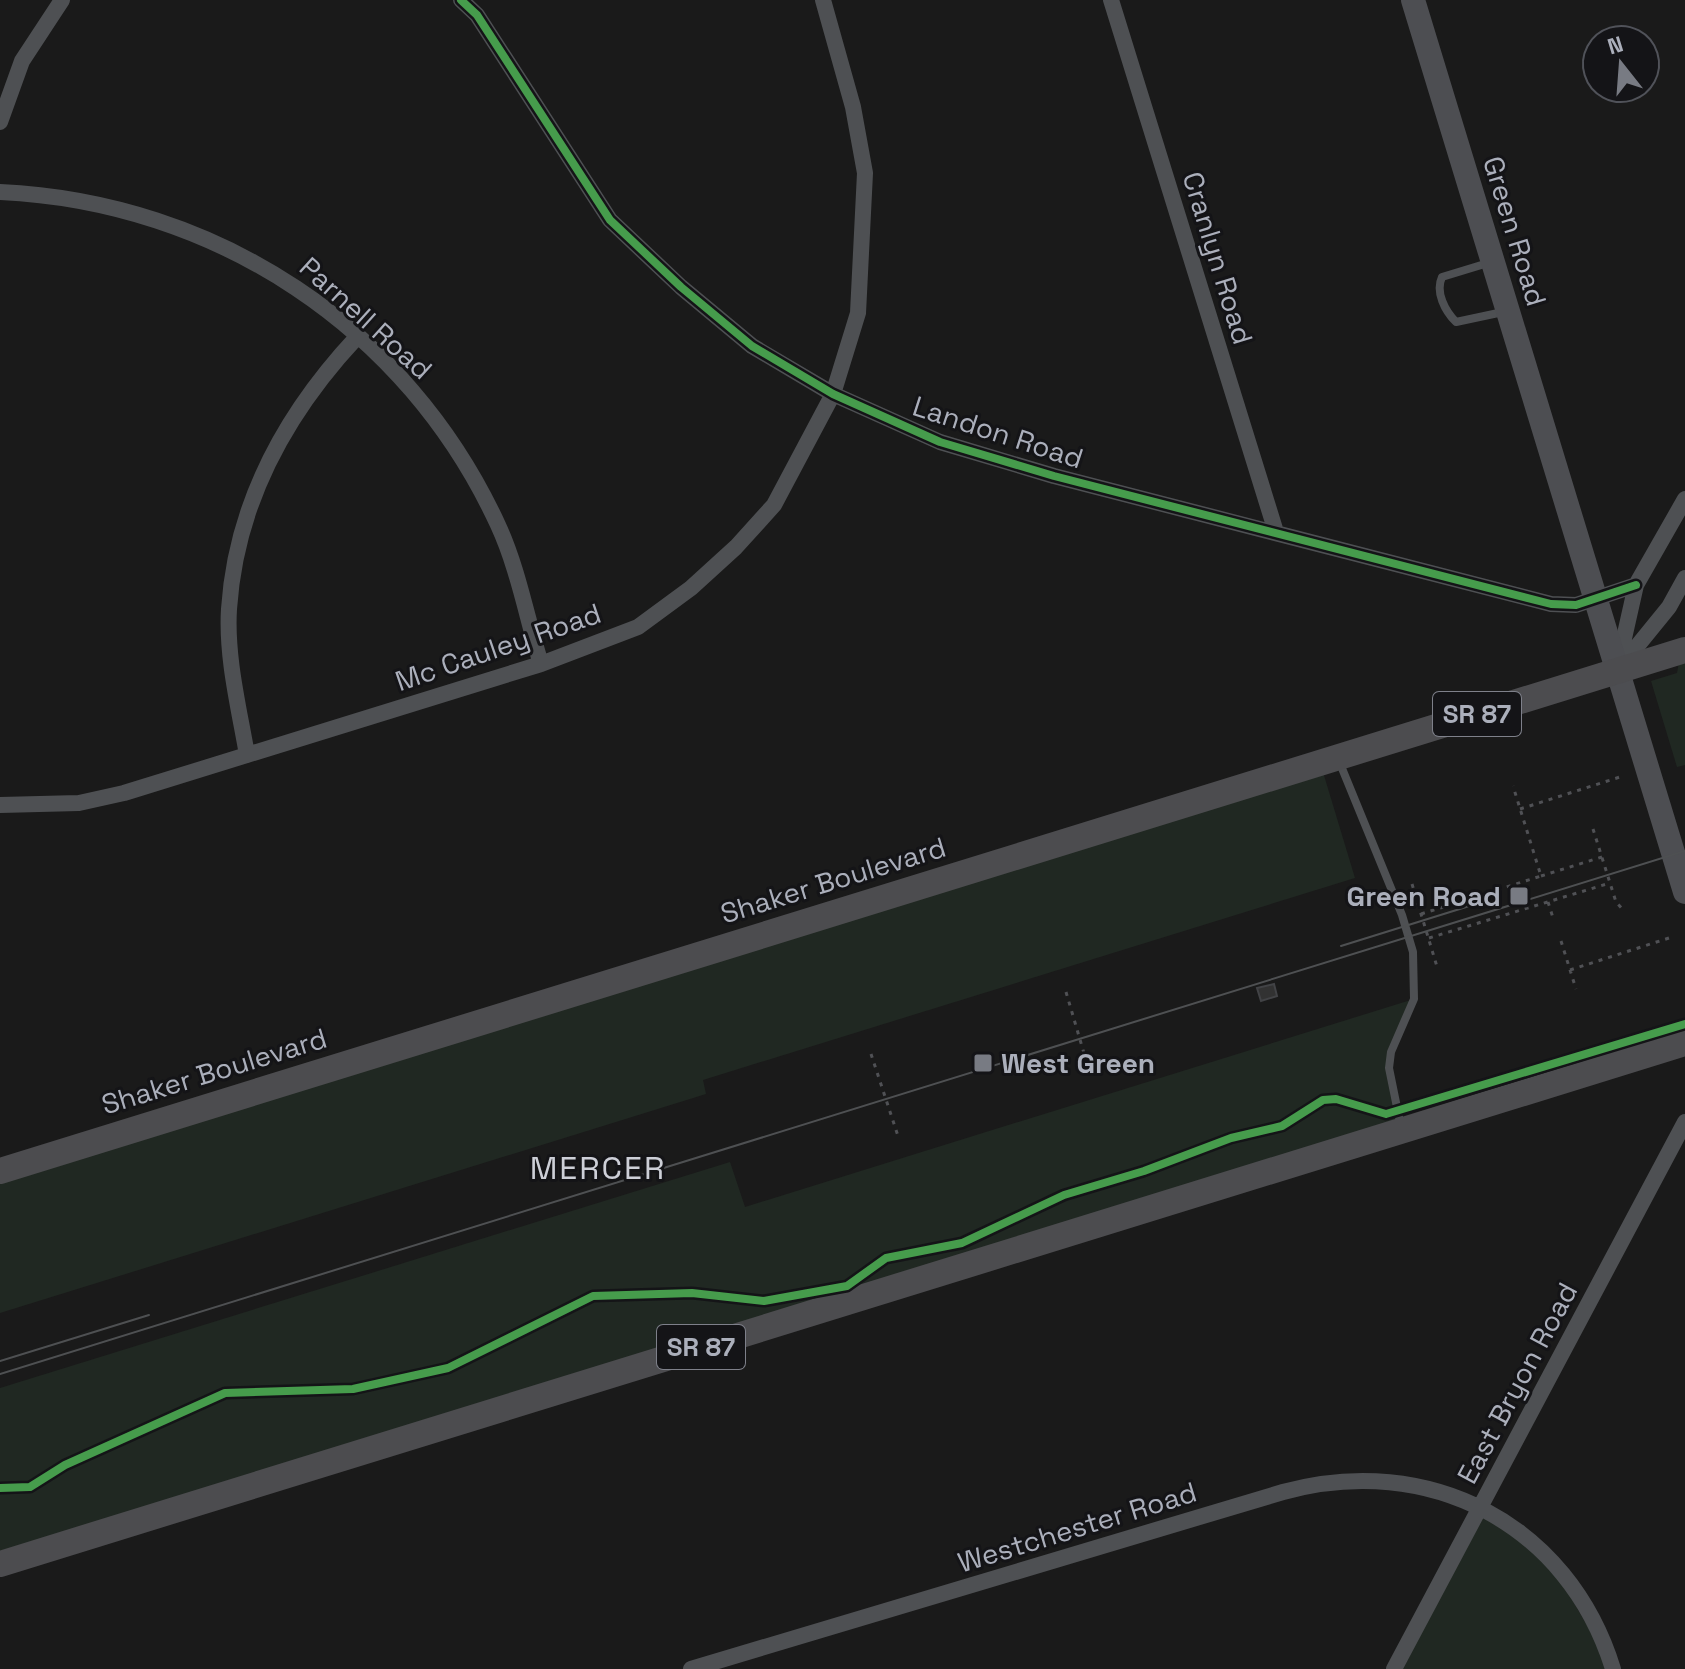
<svg xmlns="http://www.w3.org/2000/svg" width="1685" height="1669" viewBox="0 0 1685 1669" font-family="'Space Grotesk',sans-serif">
  <style>
    .green { fill: #202822 }
    .building { fill: #323232; stroke: #424346; stroke-width: 2 }
    .lines { fill: none; stroke-linecap: round; stroke-linejoin: round }
    .path { stroke: #505155; stroke-width: 3; stroke-dasharray: 4 6; stroke-linecap: butt }
    .service { stroke: #4e5053; stroke-width: 8 }
    .minor { stroke: #4e5053; stroke-width: 16 }
    .secondary { stroke: #4d4e52; stroke-width: 24 }
    .primary { stroke: #4c4c4f; stroke-width: 26 }
    .tram { stroke: #4e5052; stroke-width: 2 }
    .cycleway-casing { stroke: #141417; stroke-width: 13 }
    .cycleway { stroke: #469c4c; stroke-width: 8 }
    .poi-dot { fill: #787b83; stroke: #141417; stroke-width: 3 }
    .labels { text-anchor: middle; dominant-baseline: central; stroke-width: 6; stroke-linejoin: round; paint-order: stroke }
    .shield { fill: #141417; stroke: #7e808a; stroke-width: 2 }
    .shield-label { font-size: 26px; font-weight: bold; fill: #abafbb }
    .street-label { font-size: 28px; fill: #abafbb; stroke: #141417 }
    .poi-label { font-size: 28px; font-weight: bold; fill: #abafbb; stroke: #141417; text-anchor: end }
    .quarter-label { font-size: 32px; letter-spacing: 2px; fill: #cdcfd7; stroke: #141417 }
  </style>
  <rect width="100%" height="100%" fill="#1a1a1a"/>
  <path class="green" d="M1685,650v115l-8,2 -26,-86 26,-8 4,-22z
    M1323,772l32,106 -652,202 3,14 -706,219v-130z
    M1414,999l-25,69 13,62 -1402,434v-176l730,-226 15,45z
    M1480,1507l66,49 67,113h-219z"/>
  <path class="building" d="M1274,984l3,12 -16,5 -4,-13z"/>
  <g class="lines">
    <path class="path" d="M1520,809l103,-33
      M1593,829l23,73 8,9
      M1541,876l61,-19
      M1412,884l26,86
      M1548,902l6,19
      M1421,914l120,-38 -28,-90
      M1429,938l181,-55
      M1561,941l15,48
      M1570,970l102,-33
      M1066,992l25,85
      M871,1054l27,82"/>
    <path class="service" d="M1488,263l-46,14c-7,15 3,34 14,45l47,-10
      M1339,761l63,154 11,37 1,47 -23,53 -2,16 12,59"/>
    <path class="minor" d="M461,0l16,15 133,205 71,67 71,59 81,48 107,48 114,34 497,128 25,1 60,-20
      M1111,0l165,532
      M0,122l22,-61 40,-61
      M0,192c216,10 407,135 498,333 20,43 29,94 43,139
      M1618,665l18,-80 49,-86
      M1621,666l48,-59 16,-29
      M247,755c-8,-47 -21,-98 -18,-146 7,-106 57,-196 128,-272
      M0,805l79,-2 45,-10 417,-129 97,-37 53,-39 45,-41 38,-42 59,-111 25,-81 7,-140 -12,-66 -30,-107
      M691,1669l592,-177c145,-40 285,31 330,177
      M1394,1669l291,-547"/>
    <path class="secondary" d="M1413,0l272,892"/>
    <path class="primary" d="M0,1171l1685,-521
      M0,1564l1685,-521"/>
    <path class="tram" d="M1341,946l138,-43
      M0,1361l149,-46
      M0,1374l1685,-523"/>
    <defs>
      <path id="cycleway" d="M461,0l16,15 133,205 71,67 71,59 81,48 107,48 114,34 497,128 25,1 60,-20
        M0,1488l30,-1 35,-22 160,-72 128,-4 95,-21 145,-72 99,-3 72,8 83,-15 39,-28 76,-15 102,-48 80,-24 87,-33 51,-12 41,-26 13,-1 50,15 299,-90"/>
    </defs>
    <use href="#cycleway" class="cycleway-casing"/>
    <use href="#cycleway" class="cycleway"/>
  </g>
  <g class="poi-dot">
    <rect x="1509" y="886" width="20" height="20" rx="4"/>
    <rect x="973" y="1053" width="20" height="20" rx="4"/>
  </g>
  <g class="labels">
    <g class="shield">
      <rect x="1433" y="692" width="88" height="44" rx="6"/>
      <rect x="657" y="1325" width="88" height="44" rx="6"/>
    </g>
    <g class="shield-label">
      <text x="1477" y="714">SR 87</text>
      <text x="701" y="1347">SR 87</text>
    </g>
    <g class="street-label">
      <text transform="translate(1515 231) rotate(73)">Green Road</text>
      <text transform="translate(1218 258) rotate(73)">Cranlyn Road</text>
      <text transform="translate(366 318) rotate(42)">Parnell Road</text>
      <text transform="translate(998 432) rotate(18)">Landon Road</text>
      <text transform="translate(498 647) rotate(-19)">Mc Cauley Road</text>
      <text transform="translate(833 880) rotate(-17)">Shaker Boulevard</text>
      <text transform="translate(214 1071) rotate(-17)">Shaker Boulevard</text>
      <text transform="translate(1517 1383) rotate(-62)">East Bryon Road</text>
      <text transform="translate(1077 1527) rotate(-17)">Westchester Road</text>
    </g>
    <g class="poi-label">
      <text x="1501" y="896">Green Road</text>
      <text x="1001" y="1063" text-anchor="start">West Green</text>
    </g>
    <g class="quarter-label">
      <text x="598" y="1168">MERCER</text>
    </g>
  </g>
  <g transform="translate(1621 64) rotate(343)"><circle r="38" fill="#141417" stroke="#505259" stroke-width="2"/>
  <path d="M0-6L14 30L0 20L-14 30Z" fill="#787b83"/>
  <text y="-12" font-size="22" font-weight="bold" text-anchor="middle" fill="#abafbb">N</text>
  </g>
</svg>
